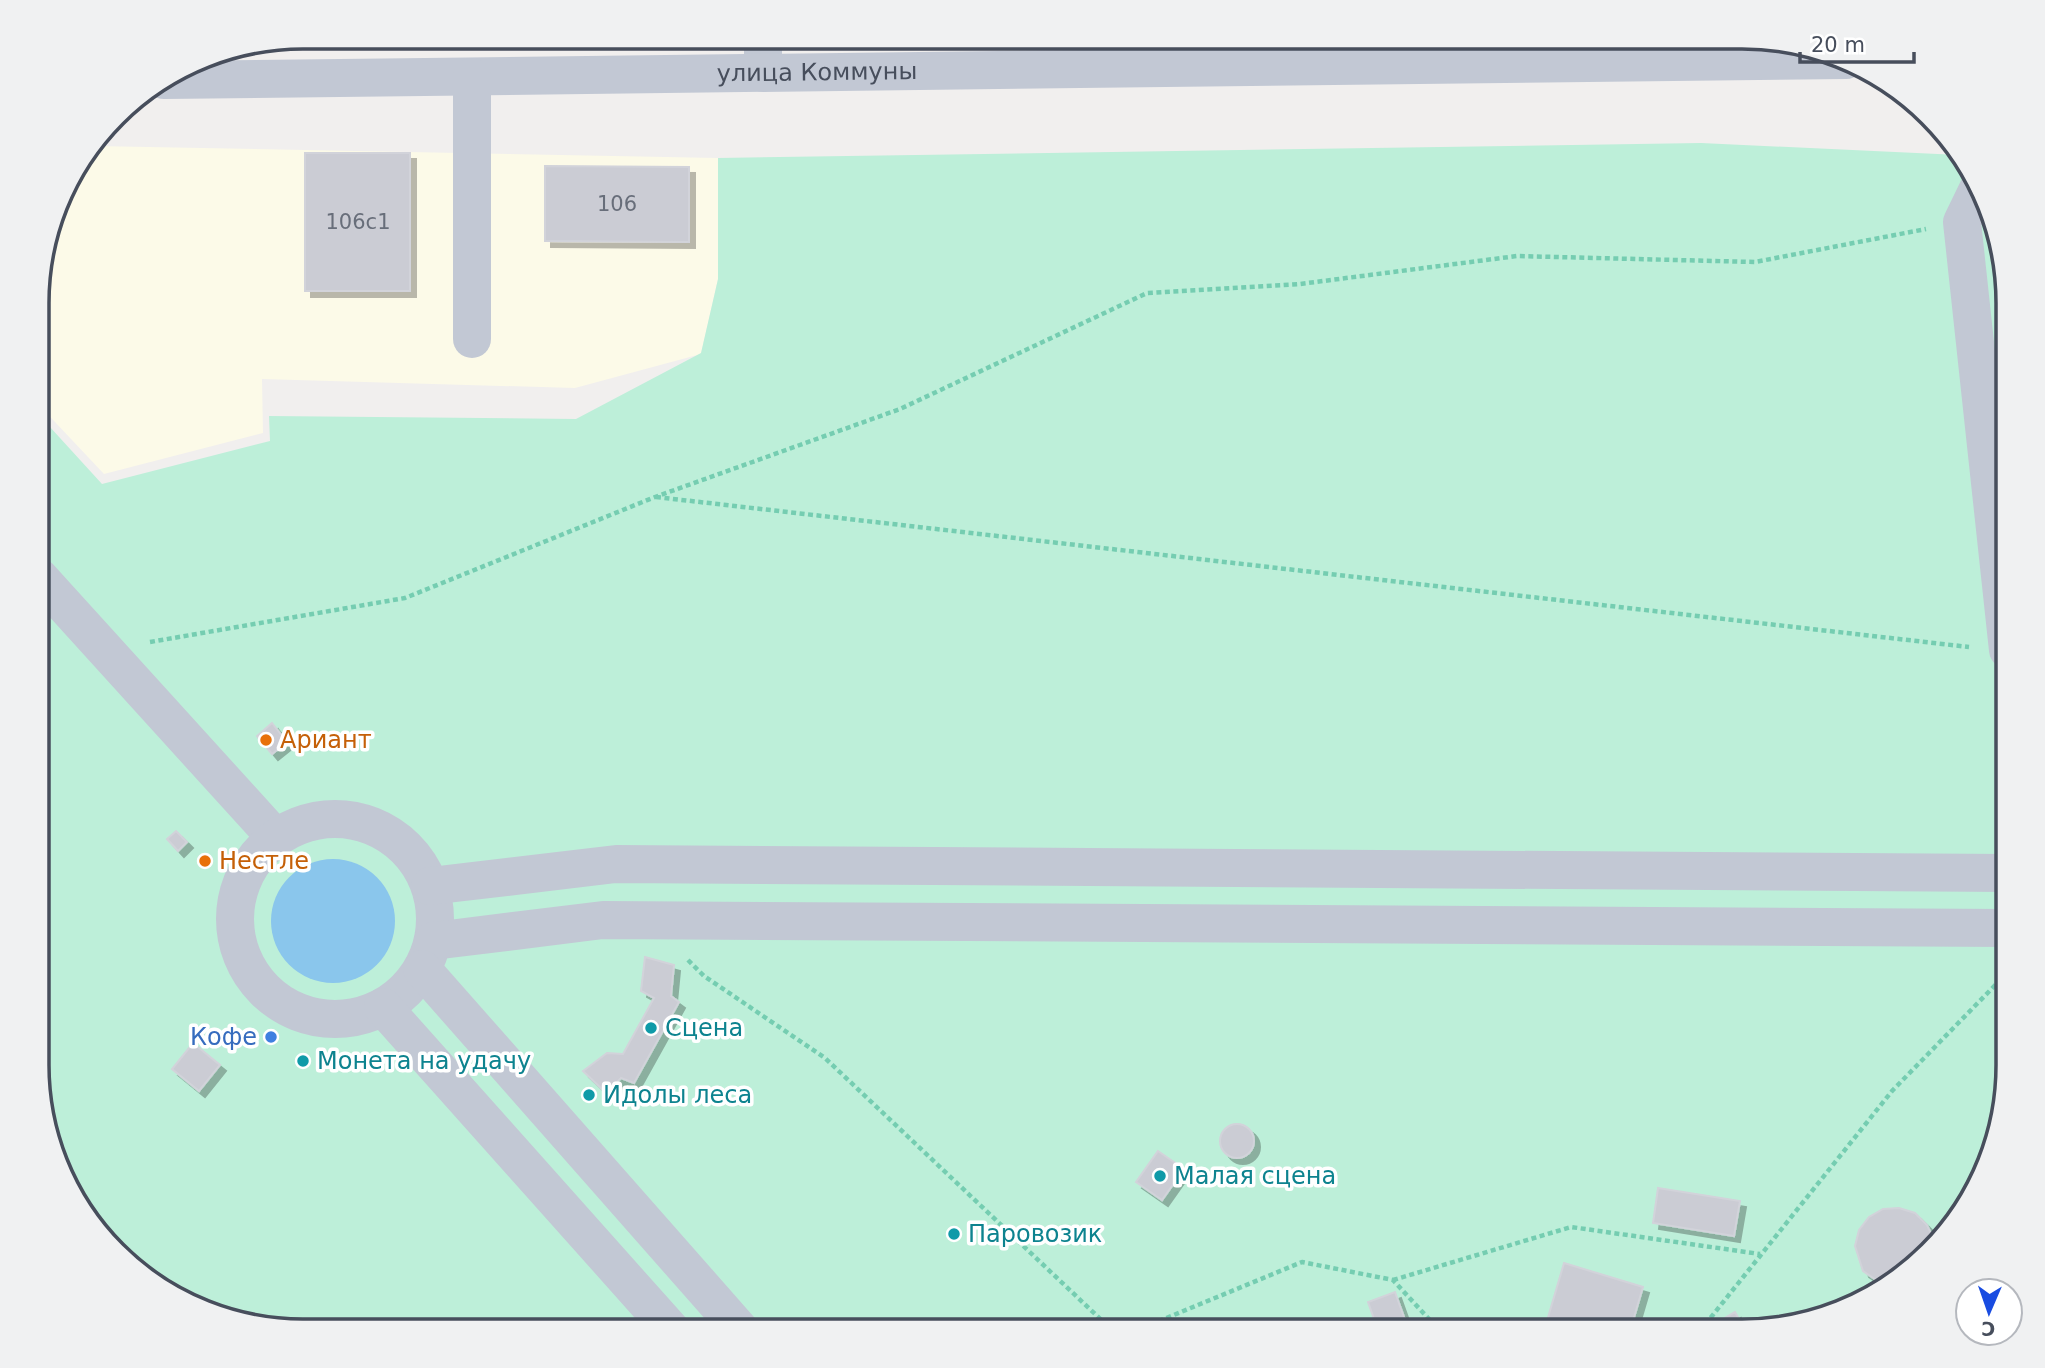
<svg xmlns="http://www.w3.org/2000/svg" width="2045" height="1368" viewBox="0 0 2045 1368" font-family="'DejaVu Sans',sans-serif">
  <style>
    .commercial { fill: #fcfae8 }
    .green { fill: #bdefd9 }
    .water { fill: #8ac6ec }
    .building { fill: #cbccd4; stroke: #d2d3da; stroke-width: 2; filter: url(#shadow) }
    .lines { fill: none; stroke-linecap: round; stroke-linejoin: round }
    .path { stroke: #75cdb1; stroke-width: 4.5; stroke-dasharray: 5 3.5; stroke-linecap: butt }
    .minor { stroke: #c2c8d4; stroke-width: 38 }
    .food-dot { fill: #e8710a; stroke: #fff; stroke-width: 2.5 }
    .culture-dot { fill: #0f9aa8; stroke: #fff; stroke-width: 2.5 }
    .shop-dot { fill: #3f7fe0; stroke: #fff; stroke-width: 2.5 }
    .labels { text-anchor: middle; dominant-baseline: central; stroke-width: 7; stroke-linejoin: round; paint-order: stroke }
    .number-label { font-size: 21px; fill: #686e7a }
    .street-label { font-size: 24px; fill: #474e5c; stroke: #fff }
    .food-label { font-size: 24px; fill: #c56008; stroke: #fff; text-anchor: start }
    .culture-label { font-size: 24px; fill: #0d838f; stroke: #fff; text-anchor: start }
    .shop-label { font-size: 24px; fill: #366cbe; stroke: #fff; text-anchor: end }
    .rim { fill: none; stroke: #474e5c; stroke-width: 3.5 }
  </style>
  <defs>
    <filter id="shadow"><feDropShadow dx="6" dy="6" stdDeviation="0" flood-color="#0004"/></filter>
  </defs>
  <rect width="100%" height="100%" fill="#f1efee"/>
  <path class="commercial" d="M94,146l624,12v121l-17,75 -126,34 -313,-9 1,54 -159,41 -65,-69v-136l25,-84z"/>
  <path class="green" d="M1701,143l258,12 14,15 35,116v796l-14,68 -31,63 -88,83 -116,35h-1456l-85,-14 -63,-31 -82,-88 -34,-99v-684l63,69 168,-43 -1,-25 307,3 125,-66 17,-74v-121z"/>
  <path class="water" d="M271 921a62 62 0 1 1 124 0a62 62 0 1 1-124 0Z"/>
  <path class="building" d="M305,153h105v138h-105z
    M545,166l144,1v75l-144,-1z
    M272,723l15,19 -15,12 -15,-18z
    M176,831l11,11 -9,9 -11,-12z
    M645,957l29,8 -3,31 8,6 -45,81 -13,-5 -15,15 -23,-22 24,-18 16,1 31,-56 -13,-7z
    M193,1043l27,22 -21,26 -27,-22z
    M1220 1141a17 17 0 1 1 34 0a17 17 0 1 1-34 0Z
    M1158,1151l26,18 -22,31 -26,-18z
    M1658,1188l82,13 -6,35 -81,-13z
    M1899,1208l16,5 12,12 7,15 -49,46 -22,-15 -8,-25 4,-16 10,-13 14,-8z
    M1564,1263l79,24 -13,44h-86z
    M1395,1292l10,28 -27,10 -10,-28z
    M1735,1312l11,19h-36l-2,-3z"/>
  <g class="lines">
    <path class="path" d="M656,497l1313,150
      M150,642l255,-44 250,-101 245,-88 247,-116 153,-9 217,-28 238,6 171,-33
      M688,960l16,16 121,82 288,273
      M1393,1280l178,-53 189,27
      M1135,1331l167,-69 91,18 47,51
      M1700,1331l192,-240 116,-119"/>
    <g class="minor">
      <path d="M763,37v36"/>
      <path id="s1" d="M164,80l1682,-20"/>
      <path d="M1978,189l-16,33 46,428"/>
      <path d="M472,339v-262"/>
      <path d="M39,577l236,260"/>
      <circle cx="335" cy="919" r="100"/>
      <path d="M430,886l186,-22 1392,9"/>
      <path d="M433,941l170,-21 1405,8"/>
      <path d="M422,969l319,362"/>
      <path d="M383,1007l289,324"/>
    </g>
  </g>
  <g class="food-dot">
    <circle cx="266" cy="740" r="7"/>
    <circle cx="205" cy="861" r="7"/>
  </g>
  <g class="culture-dot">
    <circle cx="651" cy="1028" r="7"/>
    <circle cx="303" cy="1061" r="7"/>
    <circle cx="589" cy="1095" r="7"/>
    <circle cx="1160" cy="1176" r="7"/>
    <circle cx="954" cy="1234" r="7"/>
  </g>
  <circle class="shop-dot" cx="271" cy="1037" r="7"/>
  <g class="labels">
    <g class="number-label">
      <text x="617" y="204">106</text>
      <text x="358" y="222">106с1</text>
    </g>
    <g class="street-label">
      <text stroke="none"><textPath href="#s1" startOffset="653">улица Коммуны</textPath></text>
    </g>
    <g class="food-label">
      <text x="280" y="740">Ариант</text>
      <text x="219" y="861">Нестле</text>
    </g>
    <g class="culture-label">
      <text x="665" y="1028">Сцена</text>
      <text x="317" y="1061">Монета на удачу</text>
      <text x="603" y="1095">Идолы леса</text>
      <text x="1174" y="1176">Малая сцена</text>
      <text x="968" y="1234">Паровозик</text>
    </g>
    <g class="shop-label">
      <text x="257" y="1037">Кофе</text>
    </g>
  </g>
  <path d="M0 0H2045V1368H0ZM303 49H1742A254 254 0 0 1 1996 303V1065A254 254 0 0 1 1742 1319H303A254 254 0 0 1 49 1065V303A254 254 0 0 1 303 49Z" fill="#f0f1f2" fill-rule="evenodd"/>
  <path class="rim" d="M303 49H1742A254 254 0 0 1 1996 303V1065A254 254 0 0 1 1742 1319H303A254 254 0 0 1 49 1065V303A254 254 0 0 1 303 49Z"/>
  <g transform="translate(1989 1312) rotate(182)"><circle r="33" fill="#ffffff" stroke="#b5b8be" stroke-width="2"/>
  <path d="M0-5L12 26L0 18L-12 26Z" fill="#194ce1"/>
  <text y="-10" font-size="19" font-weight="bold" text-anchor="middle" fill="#474e5c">С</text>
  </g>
  <path d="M1800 52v10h114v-10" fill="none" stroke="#474e5c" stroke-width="3.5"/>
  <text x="1811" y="52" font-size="21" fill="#474e5c" stroke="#ffffff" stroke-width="5" paint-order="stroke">20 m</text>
</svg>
